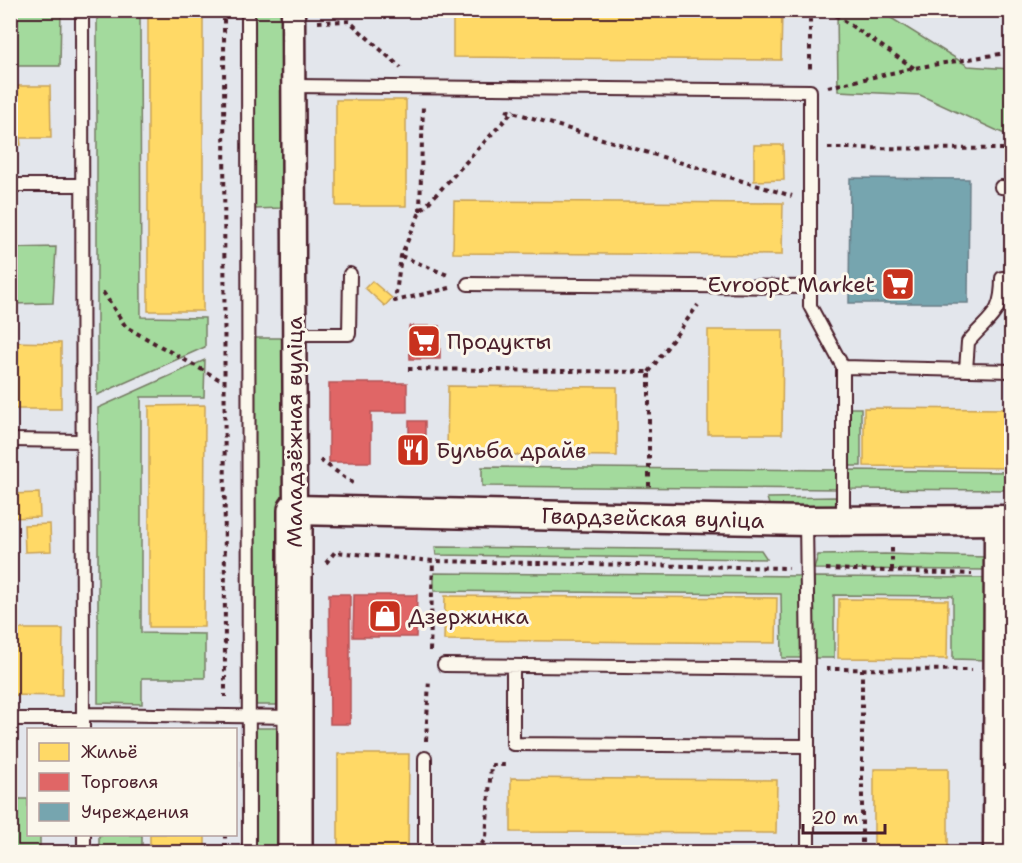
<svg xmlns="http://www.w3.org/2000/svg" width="1022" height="863" viewBox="0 0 1022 863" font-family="'Shantell Sans',sans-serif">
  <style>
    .green { fill: #a3da9d; stroke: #767c64; stroke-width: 1.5 }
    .homes { fill: #ffd966; stroke: #c9a154; stroke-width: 1.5 }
    .shops { fill: #e06666; stroke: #b35154; stroke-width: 1.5 }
    .public { fill: #76a5af; stroke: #697d87; stroke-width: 1.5 }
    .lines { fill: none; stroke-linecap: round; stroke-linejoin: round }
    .service-casing { stroke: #4a1f2b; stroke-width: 16 }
    .minor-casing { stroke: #4a1f2b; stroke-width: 27 }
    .tertiary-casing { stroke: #4a1f2b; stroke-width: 33 }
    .secondary-casing { stroke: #4a1f2b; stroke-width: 38 }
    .path { stroke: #4a1f2b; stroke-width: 4; stroke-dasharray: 4.5 4.5; stroke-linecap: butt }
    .service { stroke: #fbf7ec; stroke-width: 12 }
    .minor { stroke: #fbf7ec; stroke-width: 22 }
    .tertiary { stroke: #fbf7ec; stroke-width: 28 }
    .secondary { stroke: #fbf7ec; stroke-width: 33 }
    .labels { text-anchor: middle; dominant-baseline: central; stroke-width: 6; stroke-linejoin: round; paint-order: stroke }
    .poi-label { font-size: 22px; fill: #4a1f2b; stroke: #fbf7ec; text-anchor: start }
    .street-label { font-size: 22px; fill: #4a1f2b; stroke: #fbf7ec }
  </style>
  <rect width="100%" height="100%" fill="#e3e6ec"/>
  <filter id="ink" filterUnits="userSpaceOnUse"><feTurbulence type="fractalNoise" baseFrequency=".0167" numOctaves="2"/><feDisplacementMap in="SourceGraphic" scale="12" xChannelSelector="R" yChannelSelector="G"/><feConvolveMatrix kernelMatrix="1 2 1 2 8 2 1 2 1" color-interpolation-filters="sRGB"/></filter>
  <g filter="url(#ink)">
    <path class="green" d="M10,11h51l-1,55h-49z
      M97,11h43l1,306 64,1v29l-108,48z
      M254,11h29l-2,197 -26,1z
      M837,11h43l88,55 42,3 1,68 -91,-42 -82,-4z
      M56,247l-3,56 -42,1v-56z
      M255,338h29l2,367h-30z
      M205,360l-1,37h-63v236l64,1v44h-63v26l-44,-1v-295z
      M848,408h13v58h-13z
      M482,467l356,3v19l-356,-3z
      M848,470l163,2v18l-163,-1z
      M836,497l-1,16 -64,-2 -4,-13z
      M435,547l326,3 6,9 -331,-4z
      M885,554l100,3 2,13 -173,-1 4,-14z
      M434,573l367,3v82h-19l-1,-64 -347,-3z
      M814,577l173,1 1,82 -35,-1v-63l-119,-1v63h-20z
      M256,728h30v124h-30z
      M10,799h18v35l12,1v15h-29z
      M99,835h43v17h-43z"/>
    <path class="homes" d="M148,10h55v301h-55z
      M453,10h329l-1,50 -328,-3z
      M10,86h40l1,52h-31l1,7h-11z
      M336,100h70v106h-70z
      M754,145h29l1,35 -30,1z
      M454,201l329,2 -1,52 -329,-2z
      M372,281l20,17 -7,8 -20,-18z
      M708,330h75l-1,104h-74z
      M10,342l51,1v66h-51z
      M448,386l169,1v69l-170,-2z
      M205,405l-1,222h-55v-221z
      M864,408l148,1v59l-148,-2z
      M39,493l1,24 -30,1v-24z
      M50,524l1,27 -26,1 -1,-27z
      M445,596l332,2 -1,45 -332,-3z
      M839,599l109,1 -1,59 -109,-1z
      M10,629h53l-1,67 -52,-1z
      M338,754h71l-1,98h-70z
      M874,769h74v83h-74z
      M511,778l266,2 -1,53 -265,-1z
      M150,834h55v18h-55z"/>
    <path class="shops" d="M409,326h31v33h-30z
      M329,383h78v29h-36v50h-42z
      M409,421h16v37h-16z
      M329,594h21v130h-20z
      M354,595h63l-1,42h-63z"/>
    <path class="public" d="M850,178l119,1 -1,124h-119z"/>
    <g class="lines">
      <defs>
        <path id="service" d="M82,10l1,720
          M248,10l1,842
          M293,86l517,5v196
          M10,185h72
          M1001,187l11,1
          M468,284l342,3v19l33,61
          M293,334h56l1,-60
          M966,370l2,-28c23,-27 34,-26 34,-64h10
          M10,440l73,1
          M843,521v-154l169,4
          M444,665l364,4 -2,-148
          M513,666v78l295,2
          M808,669v183
          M83,714l210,3
          M10,719h73
          M425,758v94
          M84,834v18"/>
        <path id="minor" d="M293,10l2,500
          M995,852l1,-331"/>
        <g id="tertiary">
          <path id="s1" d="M295,510l511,11 206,-1"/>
        </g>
        <path id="secondary" d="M295,852v-342"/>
      </defs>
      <use href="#service" class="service-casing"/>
      <use href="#minor" class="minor-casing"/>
      <use href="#tertiary" class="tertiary-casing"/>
      <use href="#secondary" class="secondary-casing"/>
      <path class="path" d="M224,10l1,687
        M810,10v63
        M828,10l86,58
        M318,22l31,-1 52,47
        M828,87l86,-19 98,-16
        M506,110l286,86
        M828,148l184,1
        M420,211l3,-106
        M401,256l49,20
        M450,288l-55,13 6,-45 19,-44 94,-102
        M103,292l23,35 98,55
        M408,369l241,3v118
        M649,372l49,-67
        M320,460l33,23
        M892,548v25
        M326,563l9,-11 98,9 356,7
        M826,569l146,5
        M430,651l3,-90
        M826,669l146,1
        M426,741l3,-62
        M225,834v18
        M477,852l9,-15 5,-72h17
        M862,852v-183"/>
      <use href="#service" class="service"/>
      <use href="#minor" class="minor"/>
      <use href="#tertiary" class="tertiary"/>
      <use href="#secondary" class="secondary"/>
    </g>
  </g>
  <defs>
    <symbol id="supermarket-square" viewBox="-11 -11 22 22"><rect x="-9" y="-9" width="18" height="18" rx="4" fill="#c8321e" stroke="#fbf7ec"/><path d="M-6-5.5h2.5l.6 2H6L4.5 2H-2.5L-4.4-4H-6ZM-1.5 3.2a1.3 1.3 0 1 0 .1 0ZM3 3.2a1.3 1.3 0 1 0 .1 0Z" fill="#fff"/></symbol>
    <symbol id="restaurant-square" viewBox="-11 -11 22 22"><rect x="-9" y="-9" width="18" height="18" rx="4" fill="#c8321e" stroke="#fbf7ec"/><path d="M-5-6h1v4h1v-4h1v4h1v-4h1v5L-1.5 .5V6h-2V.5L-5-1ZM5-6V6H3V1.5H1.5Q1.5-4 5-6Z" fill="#fff"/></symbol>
    <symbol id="shop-square" viewBox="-11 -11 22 22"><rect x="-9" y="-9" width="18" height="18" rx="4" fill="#c8321e" stroke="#fbf7ec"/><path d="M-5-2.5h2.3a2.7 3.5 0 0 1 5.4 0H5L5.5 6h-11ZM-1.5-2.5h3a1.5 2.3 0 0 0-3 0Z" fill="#fff"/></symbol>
  </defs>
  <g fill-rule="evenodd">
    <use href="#supermarket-square" x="879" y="265" width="38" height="38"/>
    <use href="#supermarket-square" x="405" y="322" width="38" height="38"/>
    <use href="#restaurant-square" x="394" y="431" width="38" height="38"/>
    <use href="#shop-square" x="366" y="597" width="38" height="38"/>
  </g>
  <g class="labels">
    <g class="poi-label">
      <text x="875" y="284" text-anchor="end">Evroopt Market</text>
      <text x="447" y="341">Продукты</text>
      <text x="436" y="450">Бульба драйв</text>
      <text x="408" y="616">Дзержинка</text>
    </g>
    <g class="street-label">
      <text transform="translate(294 432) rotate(-90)">Маладзёжная вуліца</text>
      <text stroke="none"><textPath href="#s1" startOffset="358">Гвардзейская вуліца</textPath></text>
    </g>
  </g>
  <rect width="1022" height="863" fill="none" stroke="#fbf7ec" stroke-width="36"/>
  <rect x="18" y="18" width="986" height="827" fill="none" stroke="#4a1f2b" stroke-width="2" filter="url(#ink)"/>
  <rect x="27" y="728" width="210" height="108" fill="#fbf7ec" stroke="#b4a19f" stroke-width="1.5"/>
  <rect x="39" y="743" width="30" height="18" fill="#ffd966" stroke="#b4a19f" stroke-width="1.5"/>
  <text x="81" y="758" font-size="18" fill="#4a1f2b">Жильё</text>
  <rect x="39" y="773" width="30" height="18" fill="#e06666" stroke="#b4a19f" stroke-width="1.5"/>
  <text x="81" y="788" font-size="18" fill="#4a1f2b">Торговля</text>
  <rect x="39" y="803" width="30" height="18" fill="#76a5af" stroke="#b4a19f" stroke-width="1.5"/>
  <text x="81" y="818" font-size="18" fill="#4a1f2b">Учреждения</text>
  <path d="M803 824v9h82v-9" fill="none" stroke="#4a1f2b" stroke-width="3"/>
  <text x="812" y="824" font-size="18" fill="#4a1f2b" stroke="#fbf7ec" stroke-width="4.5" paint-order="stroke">20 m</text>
</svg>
